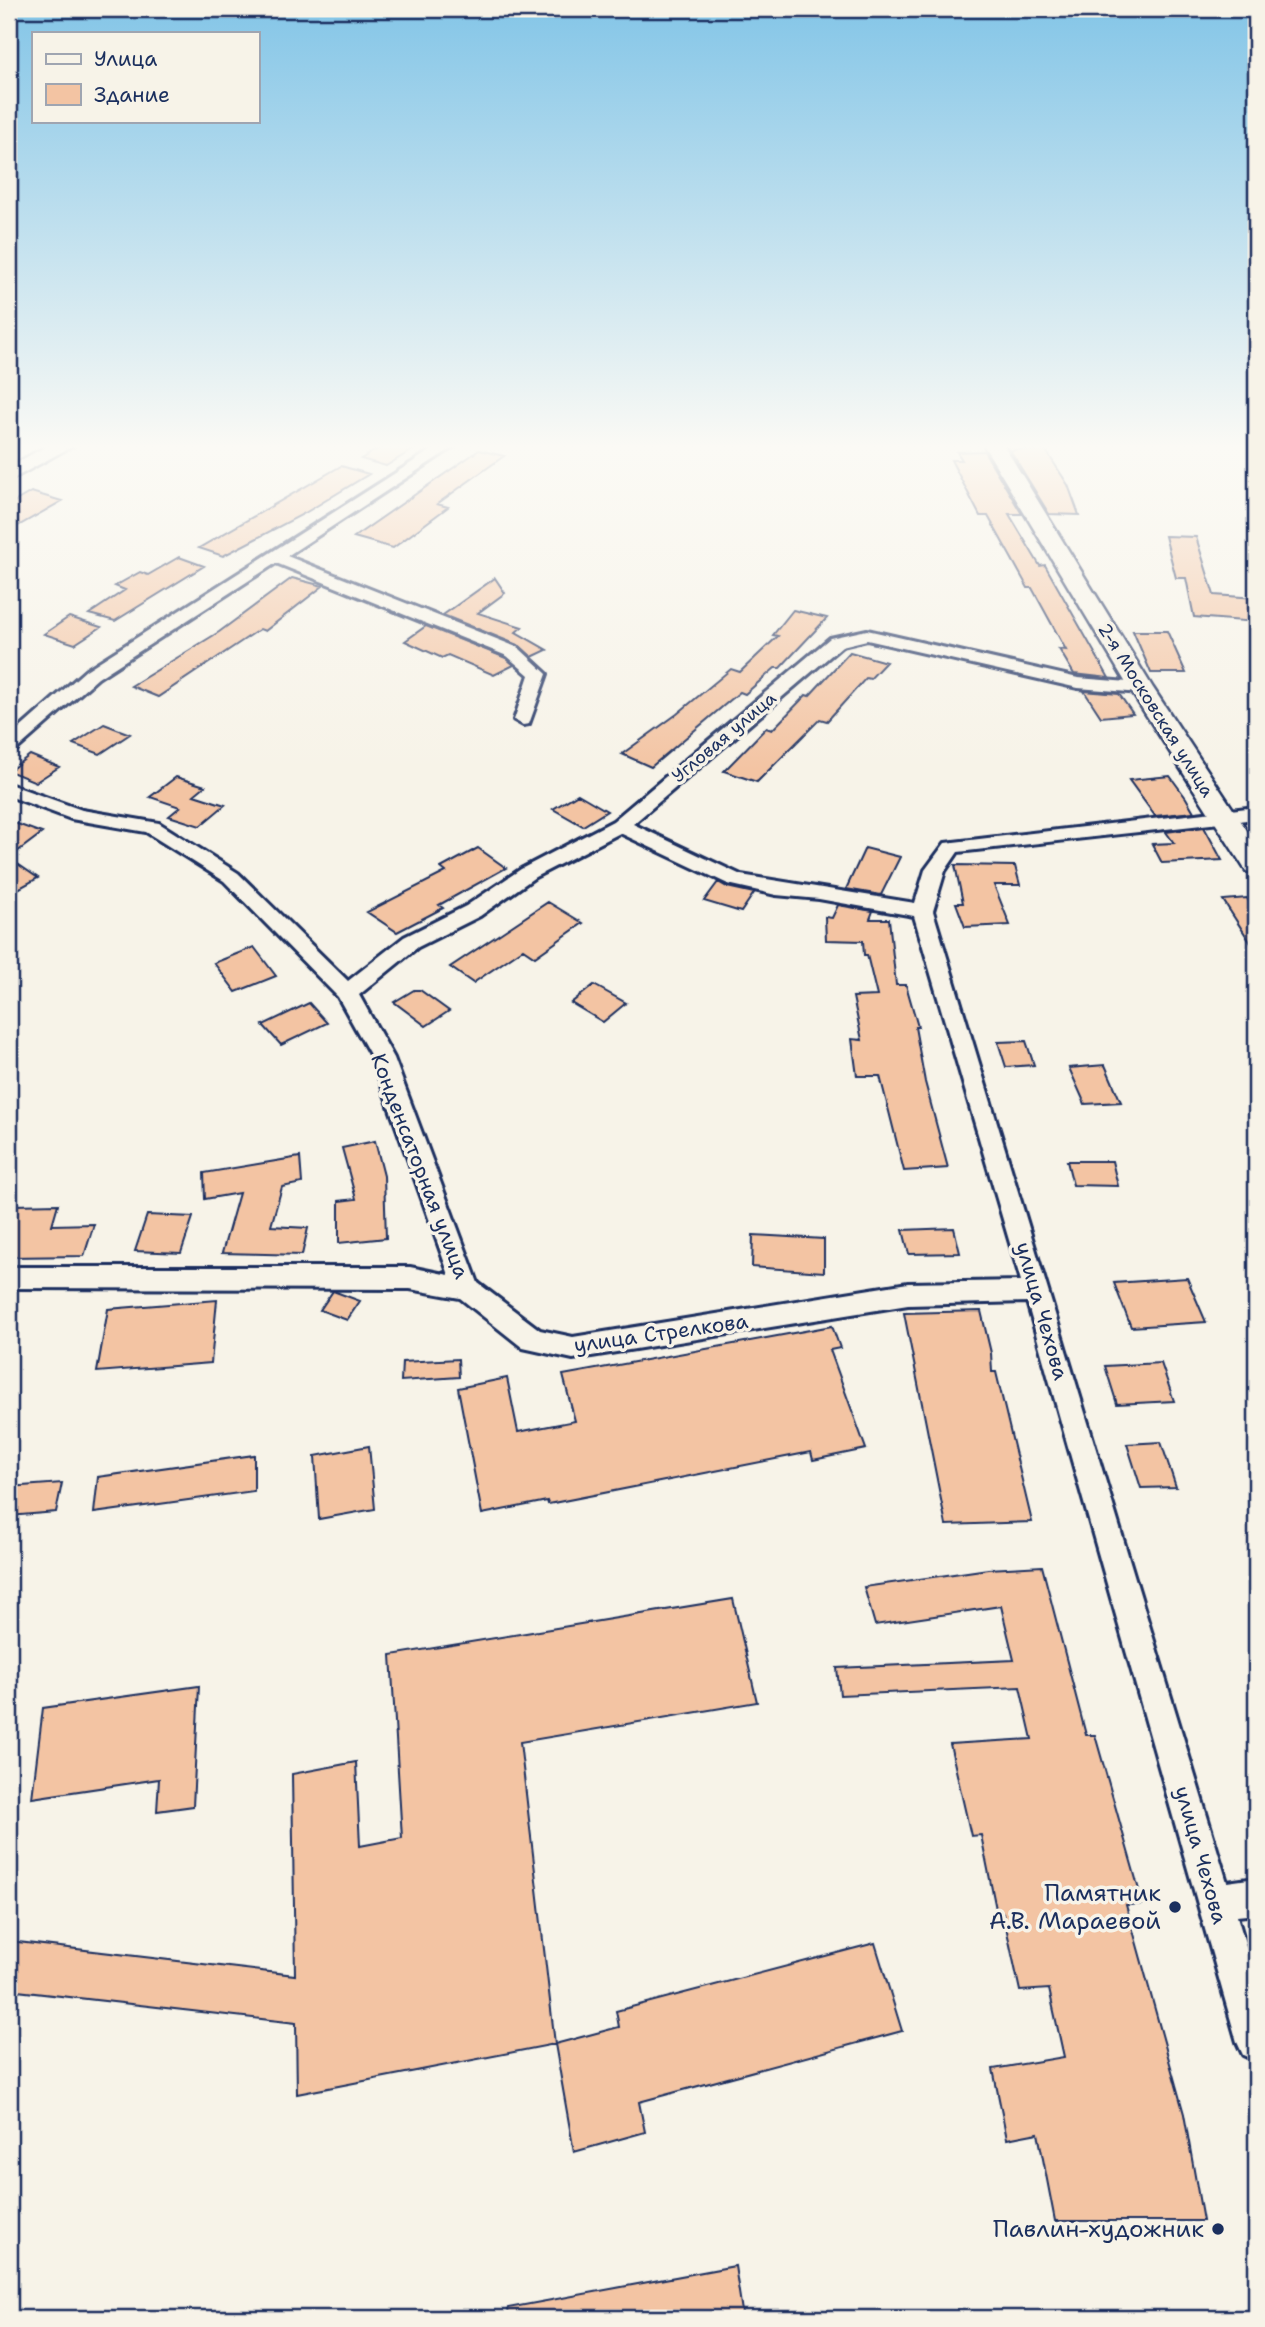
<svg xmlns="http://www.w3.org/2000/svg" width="1265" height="2327" viewBox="0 0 1265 2327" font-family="'Shantell Sans',sans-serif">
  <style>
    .building { fill: #f3c4a3; stroke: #1b2f5e; stroke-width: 2 }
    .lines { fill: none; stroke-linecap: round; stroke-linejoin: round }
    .street-casing { stroke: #1b2f5e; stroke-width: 6 }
    .secondary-casing { stroke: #1b2f5e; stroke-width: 5 }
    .street { fill: #f7f3e8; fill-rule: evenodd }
    .secondary { fill: #f7f3e8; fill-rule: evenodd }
    .poi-dot { fill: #1b2f5e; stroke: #f7f3e8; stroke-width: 2.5 }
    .labels { text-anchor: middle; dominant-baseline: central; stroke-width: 7; stroke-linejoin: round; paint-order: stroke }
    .far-street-label { font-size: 18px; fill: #1b2f5e; stroke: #f7f3e8 }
    .street-label { font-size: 21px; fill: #1b2f5e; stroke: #f7f3e8 }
    .near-poi-label { font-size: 24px; fill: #1b2f5e; stroke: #f7f3e8; text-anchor: end }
  </style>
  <rect width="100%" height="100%" fill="#f7f3e8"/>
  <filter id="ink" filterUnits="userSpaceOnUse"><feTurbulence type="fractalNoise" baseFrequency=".0143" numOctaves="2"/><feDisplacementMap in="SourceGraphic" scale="14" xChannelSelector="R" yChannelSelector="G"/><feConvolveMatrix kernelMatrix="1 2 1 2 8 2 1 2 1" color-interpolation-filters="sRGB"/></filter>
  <g filter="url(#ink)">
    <path class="building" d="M386,444h36l-36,22 -25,-7z
      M1045,449l23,36 11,30 -30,-1 -39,-64z
      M479,450l25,6 -67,48 11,3 -55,41 -39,-11z
      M984,451l38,63h-13l31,52 5,-1 64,113 -35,-4 -15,-25 7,1 -34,-62h-4l-40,-72h-8l-29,-56h11l-5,-8z
      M341,466l28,8 -64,39 -82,43 -24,-8z
      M31,492l31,9 -53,30v-26z
      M1165,536l31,1 18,58 42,3v24l-62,-5 -8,-39h-10z
      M179,557l25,9 -89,55 -26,-7 36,-24 -10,-4 25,-14 8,3z
      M292,578l31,8 -58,45 -5,-2 -102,68 -27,-11 88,-54z
      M495,578l10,15 -27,20 44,14 -6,5 31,18 -15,7 -12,-11 -77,-31z
      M793,610l34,8 -47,50h-5l-30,26 -5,-2 -89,75 -29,-13 55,-40 54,-45 9,3 38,-36 -5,-1z
      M69,617l32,10 -26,17 -31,-10z
      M426,626l80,32 8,7 -20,10 -46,-20 -6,3 -37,-17z
      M1133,631h34l19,42h-35z
      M850,652l36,10 -16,17 -4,-1 -39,43 -7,-2 -63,63 -33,-11 42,-43 6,2 34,-35 3,1z
      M1084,691l35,3 14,20 -32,3z
      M104,724l26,10 -30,20 -27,-10z
      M30,755l29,12 -23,15 -27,-11z
      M1170,776l16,22 8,14 -39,4 -26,-36z
      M176,777l29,9 -11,9 31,10 -25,21 -31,-10 11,-9 -30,-10z
      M578,794l29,17 -24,15 -30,-17z
      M9,821l33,12 -33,25 29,20 -29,16z
      M1204,827l18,33 -60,3 -10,-19 22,-1 -8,-11z
      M478,848l28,20 -67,37 4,3 -46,24 -30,-20 79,-40 -5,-4z
      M865,848l35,9 -19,38 -35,-6z
      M955,865l60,1 5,19h-26l16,40 -45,2 -9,-24h7z
      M718,882l9,5 27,6 -13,19 -37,-11z
      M1247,898l9,14v39l-33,-51z
      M548,902l35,21 -48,34 -12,-8 -50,34 -23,-16z
      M838,905l35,6 -3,8h19l7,66h10l12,42h-3l10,55 23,86 -44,3 -24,-95h-23l-5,-37 10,1 -9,-43 24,-1 -10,-41h-3l-1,-14 -37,-1 -1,-23 7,1z
      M254,947l22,29 -40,16 -22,-29z
      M594,985l32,18 -23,19 -32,-19z
      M414,990h6l29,21 -23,15 -32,-24z
      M309,1003l18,20 -46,22 -18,-20z
      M1026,1041l8,24 -28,2 -8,-25z
      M1105,1065l16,37 -36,2 -16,-36z
      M375,1141l9,35 2,62 -47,5v-42l17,-2 -14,-51z
      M300,1157l2,26 -20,4 -11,39 37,2 -6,27 -80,-2 17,-60 -34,6 -1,-26z
      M1067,1161h45l6,25 -45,-1z
      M58,1204l-6,21 42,-1 -10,32 -75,1v-38l4,-14z
      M147,1215l46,2 -12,36 -46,-2z
      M954,1228l6,25 -51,1 -6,-24z
      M753,1235l71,4v33l-72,-5z
      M1187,1278l19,44 -75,5 -17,-44z
      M333,1291l27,10 -13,19 -27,-10z
      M217,1300l-6,63 -114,9 11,-63z
      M981,1311l10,42 1,19h4l36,150 -86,3 -42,-212z
      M832,1326l8,22 -10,2 36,99 -53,11 -2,-8 -263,52 -1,-3 -65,13 -24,-126 49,-10 11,54 57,-11 -12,-46z
      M458,1359l1,18 -58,4 1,-19z
      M1161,1363l13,38 -57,3 -12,-38z
      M1161,1442l15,45 -35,1 -14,-44z
      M369,1446l6,63 -56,10 -4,-63z
      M254,1455v36l-160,22 4,-36z
      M62,1483l-6,29 -47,4v-29z
      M1042,1566l44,169h9l48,169 -17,1 58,209 19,107h-148l-17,-88 -31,6 -14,-70 71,-12 -15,-68 -29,2 -17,-78 -6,1 -16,-79 -10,1 -21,-92 82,-5 -12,-52 -180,8 -3,-27 177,-8 -13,-54 -126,19 -11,-38 124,-18z
      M733,1599l24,103 -237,40 35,302 -258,50 -1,-71 -287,-33v-49l286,34 -3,-201 64,-12 4,84 42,-8 -11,-183z
      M199,1686l-6,120 -36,5 2,-32 -127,19 11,-90z
      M875,1943l27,88 -263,71 6,30 -71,20 -19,-108 64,-17 -3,-16z
      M735,2266l8,52h-234l-1,-10z"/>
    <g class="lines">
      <defs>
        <path id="street" d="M441,444h17l-171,112 232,92 28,26 -18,50 -6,1 -9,-5 15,-45 -22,-19 -231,-93 -178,115 -83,73 -6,1v-14l77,-68z
          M867,630l211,48 63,5 9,5 -9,5 -63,-5 -211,-48 -25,6 -209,178 108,51 174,28 10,-33 20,-27 311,-36v12l-298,33 -13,19 -12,40 294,971 29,-4v36l-19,2 19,64v81l-13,-6 -6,-13 -210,-740 -119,3 -335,54 -50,-11 -63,-50 -50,-9 -401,-1v-21h401l39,8 -77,-217 -34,-61 -114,-116 -78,-49 -75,-13 -62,-23v-12l73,26 77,13 79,50 110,108 56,-44 62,-31 55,-37 92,-48 217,-183zM620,833l108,51 48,11 43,4 95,17 107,365 -113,2 -335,54 -33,-7 -62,-47 -84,-225 -35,-63 59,-48 62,-31 55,-39z"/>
        <path id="secondary" d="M50,444h26l-67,37v-14z
          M983,444h20l150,244 103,156v30l-10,-3 -117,-183z"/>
      </defs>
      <use href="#street" class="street-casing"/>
      <use href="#secondary" class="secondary-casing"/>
      <use href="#street" class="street"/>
      <use href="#secondary" class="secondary"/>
    </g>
  </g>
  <linearGradient id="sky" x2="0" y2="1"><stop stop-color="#83c5e7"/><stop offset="0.58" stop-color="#fbfaf5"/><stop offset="1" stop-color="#fbfaf5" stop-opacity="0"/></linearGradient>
  <rect width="1265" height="770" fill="url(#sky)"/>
  <g class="poi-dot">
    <circle cx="1175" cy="1907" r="7"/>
    <circle cx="1218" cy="2229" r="7"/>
  </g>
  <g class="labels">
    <g class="far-street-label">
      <text transform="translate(1156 710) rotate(58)">2-я Московская улица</text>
      <text transform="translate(724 737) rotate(-40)">Угловая улица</text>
    </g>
    <g class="street-label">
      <text transform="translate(420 1166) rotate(69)">Конденсаторная улица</text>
      <text transform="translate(1042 1311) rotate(74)">улица Чехова</text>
      <text transform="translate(661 1333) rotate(-8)">улица Стрелкова</text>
      <text transform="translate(1201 1855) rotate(74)">улица Чехова</text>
    </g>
    <g class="near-poi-label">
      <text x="1161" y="1893">Памятник<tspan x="1161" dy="28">А.В. Мараевой</tspan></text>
      <text x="1204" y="2229">Павлин-художник</text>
    </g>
  </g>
  <rect width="1265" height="2327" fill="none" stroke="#f7f3e8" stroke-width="35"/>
  <rect x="18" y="18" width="1230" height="2292" fill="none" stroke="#1b2f5e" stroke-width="2.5" filter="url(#ink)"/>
  <rect x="32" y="32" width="228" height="91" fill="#f7f3e8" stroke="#9fa5b1" stroke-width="2"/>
  <rect x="46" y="54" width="35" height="10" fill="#f7f3e8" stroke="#9fa5b1" stroke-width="2"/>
  <text x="94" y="66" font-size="21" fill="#1b2f5e">Улица</text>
  <rect x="46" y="84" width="35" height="21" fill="#f3c4a3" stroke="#9fa5b1" stroke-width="2"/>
  <text x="94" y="102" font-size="21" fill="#1b2f5e">Здание</text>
</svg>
